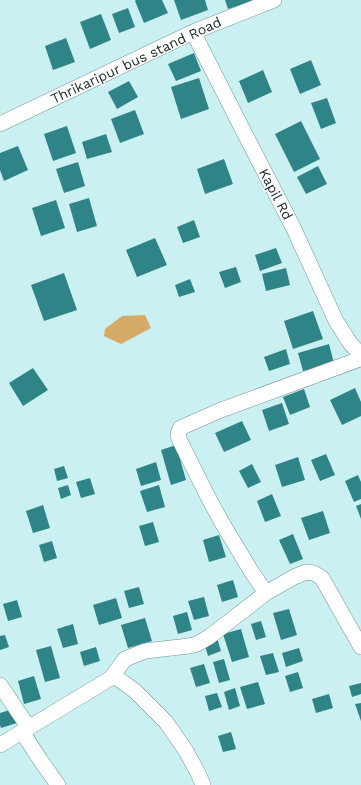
<svg xmlns="http://www.w3.org/2000/svg" width="361" height="785" viewBox="0 0 361 785" font-family="'Work Sans',sans-serif">
  <style>
    .water { fill: #d5a966 }
    .building { fill: #2f8487 }
    .lines { fill: none; stroke-linecap: round; stroke-linejoin: round }
    .minor-casing { stroke: #739697; stroke-width: 16 }
    .minor { stroke: #fff; stroke-width: 15 }
    .labels { text-anchor: middle; dominant-baseline: central; stroke-width: 3; stroke-linejoin: round; paint-order: stroke }
    .street-label { font-size: 14px; fill: #1d2b2b; stroke: #fff }
  </style>
  <rect width="100%" height="100%" fill="#cbf0f1"/>
  <path class="water" d="M145,315l6,13 -30,16 -17,-8 1,-7 17,-13z"/>
  <path class="building" d="M136,0h26l6,13 -24,10 -9,-22z
    M174,0h31l3,10 -27,10z
    M225,0h31l-28,9z
    M128,8l7,19 -16,6 -7,-19z
    M101,14l10,26 -21,9 -10,-27z
    M66,38l9,24 -22,8 -8,-24z
    M194,53l7,18 -25,10 -8,-17z
    M311,60l10,25 -21,9 -10,-25z
    M263,70l9,22 -24,11 -9,-22z
    M199,78l10,31 -28,10 -10,-32z
    M129,81l9,16 -21,12 -9,-17z
    M327,98l9,25 -15,6 -10,-26z
    M135,110l9,24 -24,9 -9,-24z
    M301,121l19,38 -26,13 -19,-38z
    M67,126l9,27 -23,8 -9,-27z
    M106,134l6,18 -25,7 -5,-17z
    M18,146l10,24 -24,11 -4,-11v-17z
    M224,159l9,25 -28,10 -8,-25z
    M78,162l7,24 -21,7 -8,-24z
    M318,166l9,18 -21,10 -9,-17z
    M89,198l8,28 -20,6 -8,-28z
    M56,200l9,28 -24,8 -9,-28z
    M194,220l6,17 -17,6 -6,-16z
    M155,238l12,27 -30,12 -11,-27z
    M276,248l6,15 -22,8 -5,-16z
    M236,267l5,15 -16,6 -6,-16z
    M286,268l4,17 -24,6 -4,-17z
    M64,273l13,37 -33,11 -13,-36z
    M190,279l5,13 -16,5 -4,-12z
    M313,311l10,28 -30,10 -9,-28z
    M329,344l5,19 -31,8 -5,-18z
    M286,349l4,15 -21,7 -5,-14z
    M33,368l15,22 -25,16 -14,-23z
    M355,388l6,14v14l-19,9 -12,-25z
    M304,389l6,18 -20,8 -7,-18z
    M282,403l7,21 -20,7 -7,-21z
    M242,421l9,19 -27,12 -9,-19z
    M176,445l10,35 -15,5 -10,-35z
    M326,454l9,21 -15,6 -9,-21z
    M298,457l7,23 -23,7 -7,-22z
    M156,462l5,18 -20,6 -5,-17z
    M252,464l9,18 -13,6 -9,-17z
    M64,466l4,12 -11,3 -3,-12z
    M358,475l3,7v17l-7,3 -9,-21z
    M90,478l5,16 -14,4 -5,-16z
    M68,485l3,10 -10,4 -3,-11z
    M159,485l6,22 -18,5 -7,-21z
    M272,494l9,22 -16,6 -8,-21z
    M361,504v15l-5,-13z
    M43,505l7,23 -17,5 -7,-22z
    M323,511l7,22 -21,7 -8,-22z
    M153,522l6,20 -14,4 -6,-20z
    M293,534l10,25 -13,5 -11,-24z
    M219,535l7,22 -17,5 -6,-22z
    M52,541l5,17 -13,4 -5,-17z
    M233,580l5,17 -16,5 -5,-17z
    M139,587l5,17 -15,4 -5,-17z
    M204,597l5,19 -15,4 -6,-19z
    M116,598l6,20 -23,7 -6,-20z
    M17,600l5,17 -14,4 -5,-17z
    M289,609l8,26 -16,5 -8,-27z
    M187,612l5,18 -14,4 -5,-18z
    M145,618l7,23 -24,7 -7,-23z
    M261,621l5,16 -10,3 -5,-16z
    M73,624l5,20 -15,4 -6,-19z
    M241,629l8,28 -17,5 -9,-28z
    M5,635l4,12 -9,3v-14z
    M217,638l4,13 -13,5 -4,-14z
    M51,646l9,32 -15,4 -9,-32z
    M96,647l4,14 -16,5 -4,-14z
    M299,648l4,13 -17,6 -4,-14z
    M273,653l6,19 -13,3 -6,-19z
    M224,659l6,21 -11,3 -6,-21z
    M204,664l6,19 -14,4 -6,-19z
    M298,672l5,16 -13,4 -5,-16z
    M34,676l7,23 -17,5 -6,-23z
    M258,682l7,22 -18,5 -7,-22z
    M361,683v11l-9,3 -3,-11z
    M235,688l5,18 -11,4 -5,-18z
    M217,693l5,14 -13,4 -4,-15z
    M329,694l4,14 -17,5 -4,-14z
    M361,703v18l-6,-17z
    M13,709l4,14 -16,5 -1,-3v-12z
    M231,732l5,17 -13,3 -5,-16z"/>
  <g class="lines">
    <defs>
      <path id="minor" d="M193,32l55,108 45,87 43,94 14,22 11,12
        M0,124l193,-92 81,-32
        M266,593l-15,-22 -30,-50 -14,-26 -28,-56 -1,-5 2,-6 41,-18 139,-51
        M113,675l22,16 31,31 20,29 12,22 5,12
        M0,685l29,43
        M22,732l19,29 17,24
        M0,745l111,-67 14,-19 20,-8 44,-5 8,-2 12,-7 57,-44 28,-16 12,-5 8,1 8,5 39,69"/>
    </defs>
    <use href="#minor" class="minor-casing"/>
    <use href="#minor" class="minor"/>
  </g>
  <g class="labels">
    <g class="street-label">
      <text transform="translate(136 60) rotate(-25)">Thrikaripur bus stand Road</text>
      <text transform="translate(276 194) rotate(62)">Kapil Rd</text>
    </g>
  </g>
</svg>
